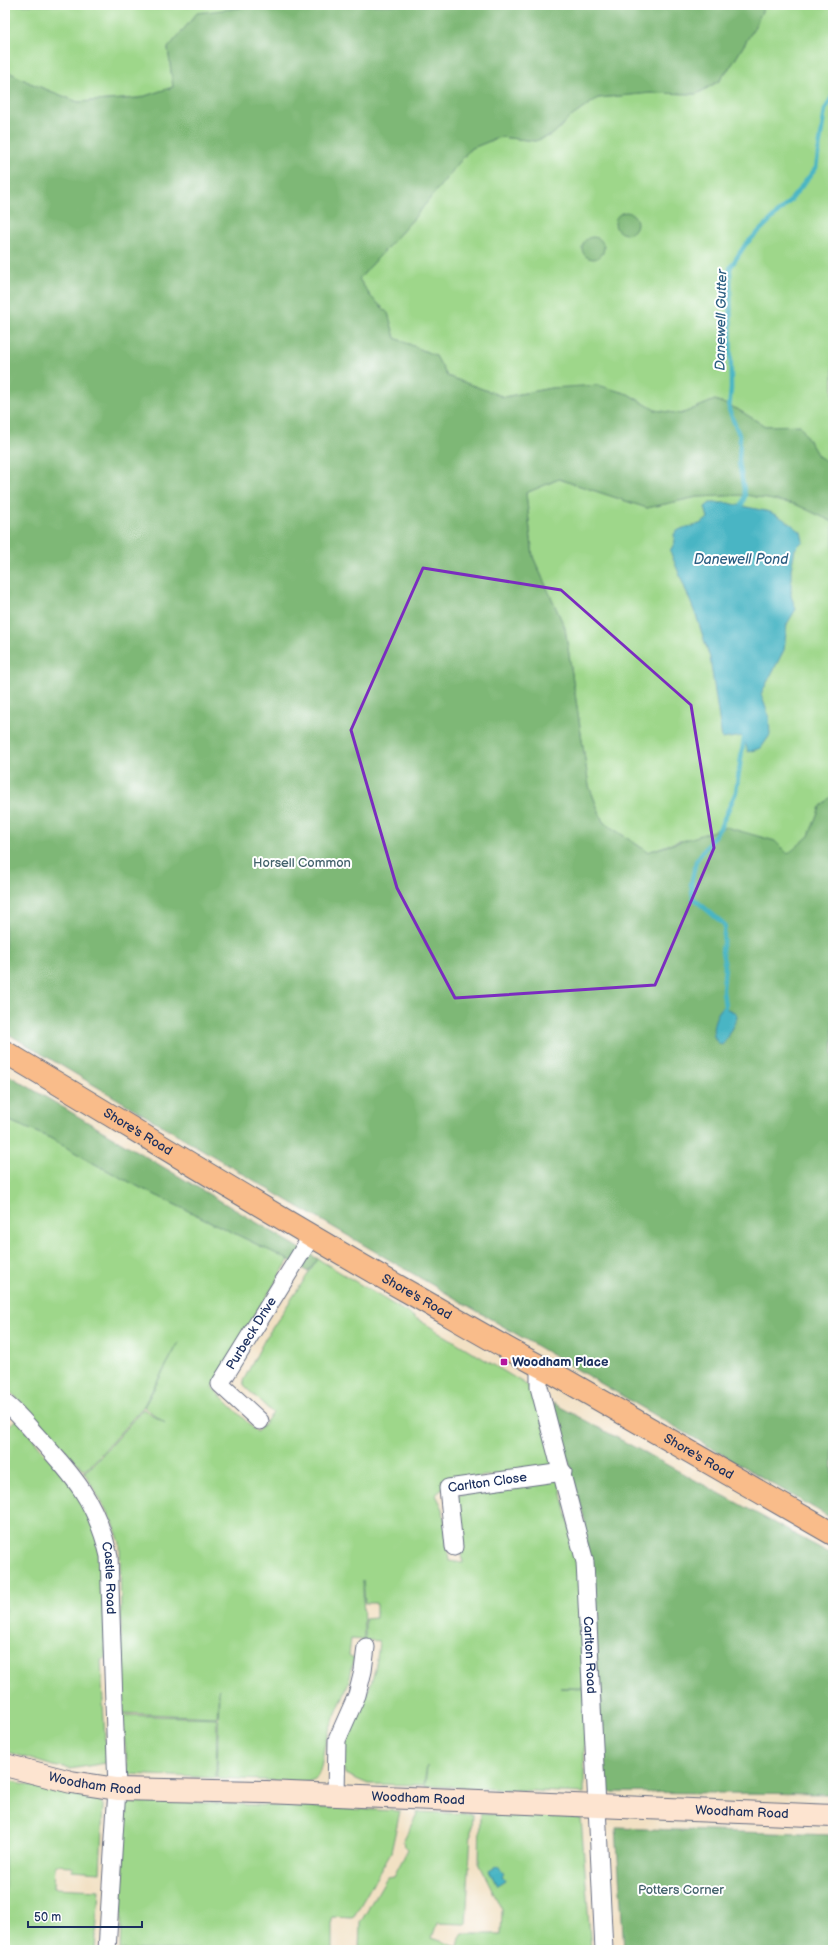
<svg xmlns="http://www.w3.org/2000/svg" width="838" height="1955" viewBox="0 0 838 1955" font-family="'Balsamiq Sans',sans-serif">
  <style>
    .green { fill: #9ed78a; stroke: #5c8374 }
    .forest { fill: #7eb876; stroke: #4c746a }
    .water { fill: #48b5c4; stroke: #327291 }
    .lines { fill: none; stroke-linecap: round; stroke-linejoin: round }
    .stream { stroke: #48b5c4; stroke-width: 4.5 }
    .street-casing { stroke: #666d82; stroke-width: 19 }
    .secondary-casing { stroke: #666d82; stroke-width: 24 }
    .primary-casing { stroke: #666d82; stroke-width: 24 }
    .street { stroke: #fff; stroke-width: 17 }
    .secondary { stroke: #fde4d0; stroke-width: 22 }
    .primary { stroke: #f9bc8a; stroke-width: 22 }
    .marked { fill: none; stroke: #7b2cbf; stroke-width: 3; stroke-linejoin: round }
    .poi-dot { fill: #b5179e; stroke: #fff; stroke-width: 1.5 }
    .labels { text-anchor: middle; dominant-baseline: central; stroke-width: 4; stroke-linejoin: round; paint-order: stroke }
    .park-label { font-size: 13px; fill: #42616b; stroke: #fff }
    .street-label { font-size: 13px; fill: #1b2f5e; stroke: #fff }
    .poi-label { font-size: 13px; font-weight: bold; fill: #1b2f5e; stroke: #fff; text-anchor: start }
    .water-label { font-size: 14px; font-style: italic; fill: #2b5e82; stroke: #fff }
  </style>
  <rect width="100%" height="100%" fill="#fff"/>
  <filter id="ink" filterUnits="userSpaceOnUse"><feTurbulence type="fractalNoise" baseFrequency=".025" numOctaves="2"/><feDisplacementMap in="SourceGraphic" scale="8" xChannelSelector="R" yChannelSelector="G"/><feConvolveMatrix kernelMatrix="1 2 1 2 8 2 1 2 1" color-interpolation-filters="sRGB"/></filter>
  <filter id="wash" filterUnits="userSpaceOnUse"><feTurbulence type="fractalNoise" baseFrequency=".012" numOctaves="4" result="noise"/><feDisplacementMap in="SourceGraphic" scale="16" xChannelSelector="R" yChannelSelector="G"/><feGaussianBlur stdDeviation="0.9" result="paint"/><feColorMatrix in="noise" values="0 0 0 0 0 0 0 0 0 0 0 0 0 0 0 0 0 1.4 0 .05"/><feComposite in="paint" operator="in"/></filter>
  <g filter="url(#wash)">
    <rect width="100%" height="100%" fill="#f2e1c4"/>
    <path class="green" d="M5,5h241l-7,3 -42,6 -29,34 5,39 -34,11 -61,4 -48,-19 -25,-13z
      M765,5h68v481l-2,-1 1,-20 -14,-9 -18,-30h-35l-28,-17 -22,-9 -34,14 -26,-4 -27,-16 -77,-6 -47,9 -57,-21 -11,-20 -41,-18 -7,-25 -17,-16 -12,-18 56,-62 55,-68 30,-12 35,4 17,-6 19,-18 27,-19 53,-5 46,1 22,-13 14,-18 20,-33z
      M559,479l88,29 50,-11 49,-2 49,9 38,18v272l-13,13 -11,29 -21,19 -13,-14 -23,-6 -73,6 -31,11 -45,-30 -14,-36 -24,-158 -32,-71 -7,-64z
      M5,1119l45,19 45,26 46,24 148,72 -77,127 45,45 16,-19 -28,-26 -2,-6 22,-42 53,-80 217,131 20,77 -107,14 -12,14 7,14 6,52 14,2 -7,-68 102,-18 23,97 4,114h-25l25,1 -1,104 -159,-7 2,-20 -3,19 -56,-1 -23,-10c-9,-26 19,-68 27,-94 4,-12 6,-26 7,-39l-14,-1v-21l11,-1v-15h-11l-2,-23 1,60 -13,-1 -2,16 4,3c-1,30 -21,56 -28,86 -3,11 -2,26 -10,35l-8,3 -90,-4 2,-89 -2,28 -95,-4 -2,-170 -7,-21 -29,-50 9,-7 50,-56 22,14 -21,-16 35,-65 -36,65 -51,57 -8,6 -59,-64 -20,-19z
      M17,1419l66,81 15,38 5,42 3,78 -5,2 5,103 -36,6 -17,-3 -48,-15v-322z
      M122,1715l95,3 -1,60 -88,-4z
      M5,1779l45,11 49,9 4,6 -3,67 -28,-2v-4l-17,-1 -1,23 45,2 -4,60h-90z
      M132,1800l268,11 -9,41 -38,66 -21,-1v33h-212l6,-144z
      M418,1812l54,2 -6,110 -29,-1 -5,15 26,9 2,-10 3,-3h38l1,-24 -23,-47 1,-49 101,4 10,132h-232l1,-27 27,-46 7,-1 14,-27 -4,-4 -1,-4z"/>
    <path class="forest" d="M246,5h519l-12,25 -20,33 -14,18 -22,13 -46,-1 -53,5 -27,19 -19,18 -17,6 -35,-4 -30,12 -55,68 -56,62 12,18 17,16 7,25 41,18 11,20 57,21 47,-9 47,-3 30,9 27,16 26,4 34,-14 22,9 28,17 35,-1 18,31 14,9 -1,20 2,1v36l-38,-18 -49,-9 -49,2 -50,11 -88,-29 -33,14 7,64 32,71 24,158 14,36 45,30 78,-25 49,14 13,13 21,-18 11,-29 13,-13v725l-541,-316 -287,-171v-962l25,13 48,19 61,-4 34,-11 -5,-39 29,-35 42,-5z
      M615 223a11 11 0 1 1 22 0a11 11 0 1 1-22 0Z
      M582 248a11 11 0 1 1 22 0a11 11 0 1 1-22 0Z
      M5,1073l313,186 -10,13 -19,-12 -148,-72 -46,-24 -45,-26 -45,-19z
      M553,1403l280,152v239l-229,-2 -19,-271z
      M616,1828l217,7v115h-209z"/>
    <path class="water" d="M710,503h18l42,9 17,9 14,11 2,9 -8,8 -4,20v27l5,13 -9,15 -3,26 -23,44 8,23 1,18 -9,13 -13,4 -5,-16 -21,3 -12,-81 -13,-40 -27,-67 5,-9 -1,-8c10,-11 23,-4 34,-16l-3,-11z
      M723,1007l13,6 1,5c-3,5 -12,24 -15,27 -15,-6 -8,-30 1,-38z
      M498,1866l6,7 -2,2 3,5 -8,5 -8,-14z"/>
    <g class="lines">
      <path class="stream" d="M742,505l3,-10 -6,-32 1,-26 -11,-27 2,-21 -1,-121 15,-23 45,-44 26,-33 9,-58 8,-15
        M725,1007l-2,-17 2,-24 -3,-14 3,-27 -32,-27 -2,-14 5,-23 24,-33 16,-36 9,-61"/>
    </g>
  </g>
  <g filter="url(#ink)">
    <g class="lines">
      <defs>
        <g id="street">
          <path id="s1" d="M539,1366v21l46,175 19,388"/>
          <path id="s2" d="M5,1403c12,9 22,22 32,33 37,40 59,65 72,120l8,233 -10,161"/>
          <path id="s3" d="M260,1421l-40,-37 91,-147"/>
          <path id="s4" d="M454,1547l-6,-59 115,-16"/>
          <path d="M336,1795l1,-55 20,-45 6,-24 3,-24"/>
        </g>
        <g id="secondary">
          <path id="s5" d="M5,1765l66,17 46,7 149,3 567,24"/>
        </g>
        <g id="primary">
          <path id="s6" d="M5,1052c133,79 264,161 398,237 50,28 99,58 150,84l280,161"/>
        </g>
      </defs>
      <use href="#street" class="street-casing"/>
      <use href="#secondary" class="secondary-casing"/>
      <use href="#primary" class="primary-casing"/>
      <use href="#street" class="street"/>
      <use href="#secondary" class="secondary"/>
      <use href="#primary" class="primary"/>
    </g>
  </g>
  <path class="marked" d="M423,568l138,22 130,115 23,143 -59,137 -200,13 -58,-110 -46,-158z"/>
  <rect class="poi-dot" x="500" y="1358" width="8" height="8" rx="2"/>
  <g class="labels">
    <g class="park-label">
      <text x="302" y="863">Horsell Common</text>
      <text x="681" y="1890">Potters Corner</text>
    </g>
    <g class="street-label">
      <text stroke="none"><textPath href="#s6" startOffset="155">Shore's Road</textPath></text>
      <text stroke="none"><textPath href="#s6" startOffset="479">Shore's Road</textPath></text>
      <text stroke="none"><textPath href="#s3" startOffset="114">Purbeck Drive</textPath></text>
      <text stroke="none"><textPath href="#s6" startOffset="803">Shore's Road</textPath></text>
      <text stroke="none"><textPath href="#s4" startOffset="99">Carlton Close</textPath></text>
      <text stroke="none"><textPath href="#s2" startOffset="210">Castle Road</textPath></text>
      <text stroke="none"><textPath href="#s1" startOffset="295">Carlton Road</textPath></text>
      <text stroke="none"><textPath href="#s5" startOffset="92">Woodham Road</textPath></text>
      <text stroke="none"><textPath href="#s5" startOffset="416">Woodham Road</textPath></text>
      <text stroke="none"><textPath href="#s5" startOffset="740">Woodham Road</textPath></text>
    </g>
    <g class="poi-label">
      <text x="512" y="1362">Woodham Place</text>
    </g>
    <g class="water-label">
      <text transform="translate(721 320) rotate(-89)">Danewell Gutter</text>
      <text x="741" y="559">Danewell Pond</text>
    </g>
  </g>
  <rect width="838" height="1955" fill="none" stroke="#fff" stroke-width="20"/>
  <path d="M28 1921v6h114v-6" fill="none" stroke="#1b2f5e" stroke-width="2"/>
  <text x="34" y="1921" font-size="12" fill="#1b2f5e" stroke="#ffffff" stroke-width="3" paint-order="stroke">50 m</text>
</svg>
